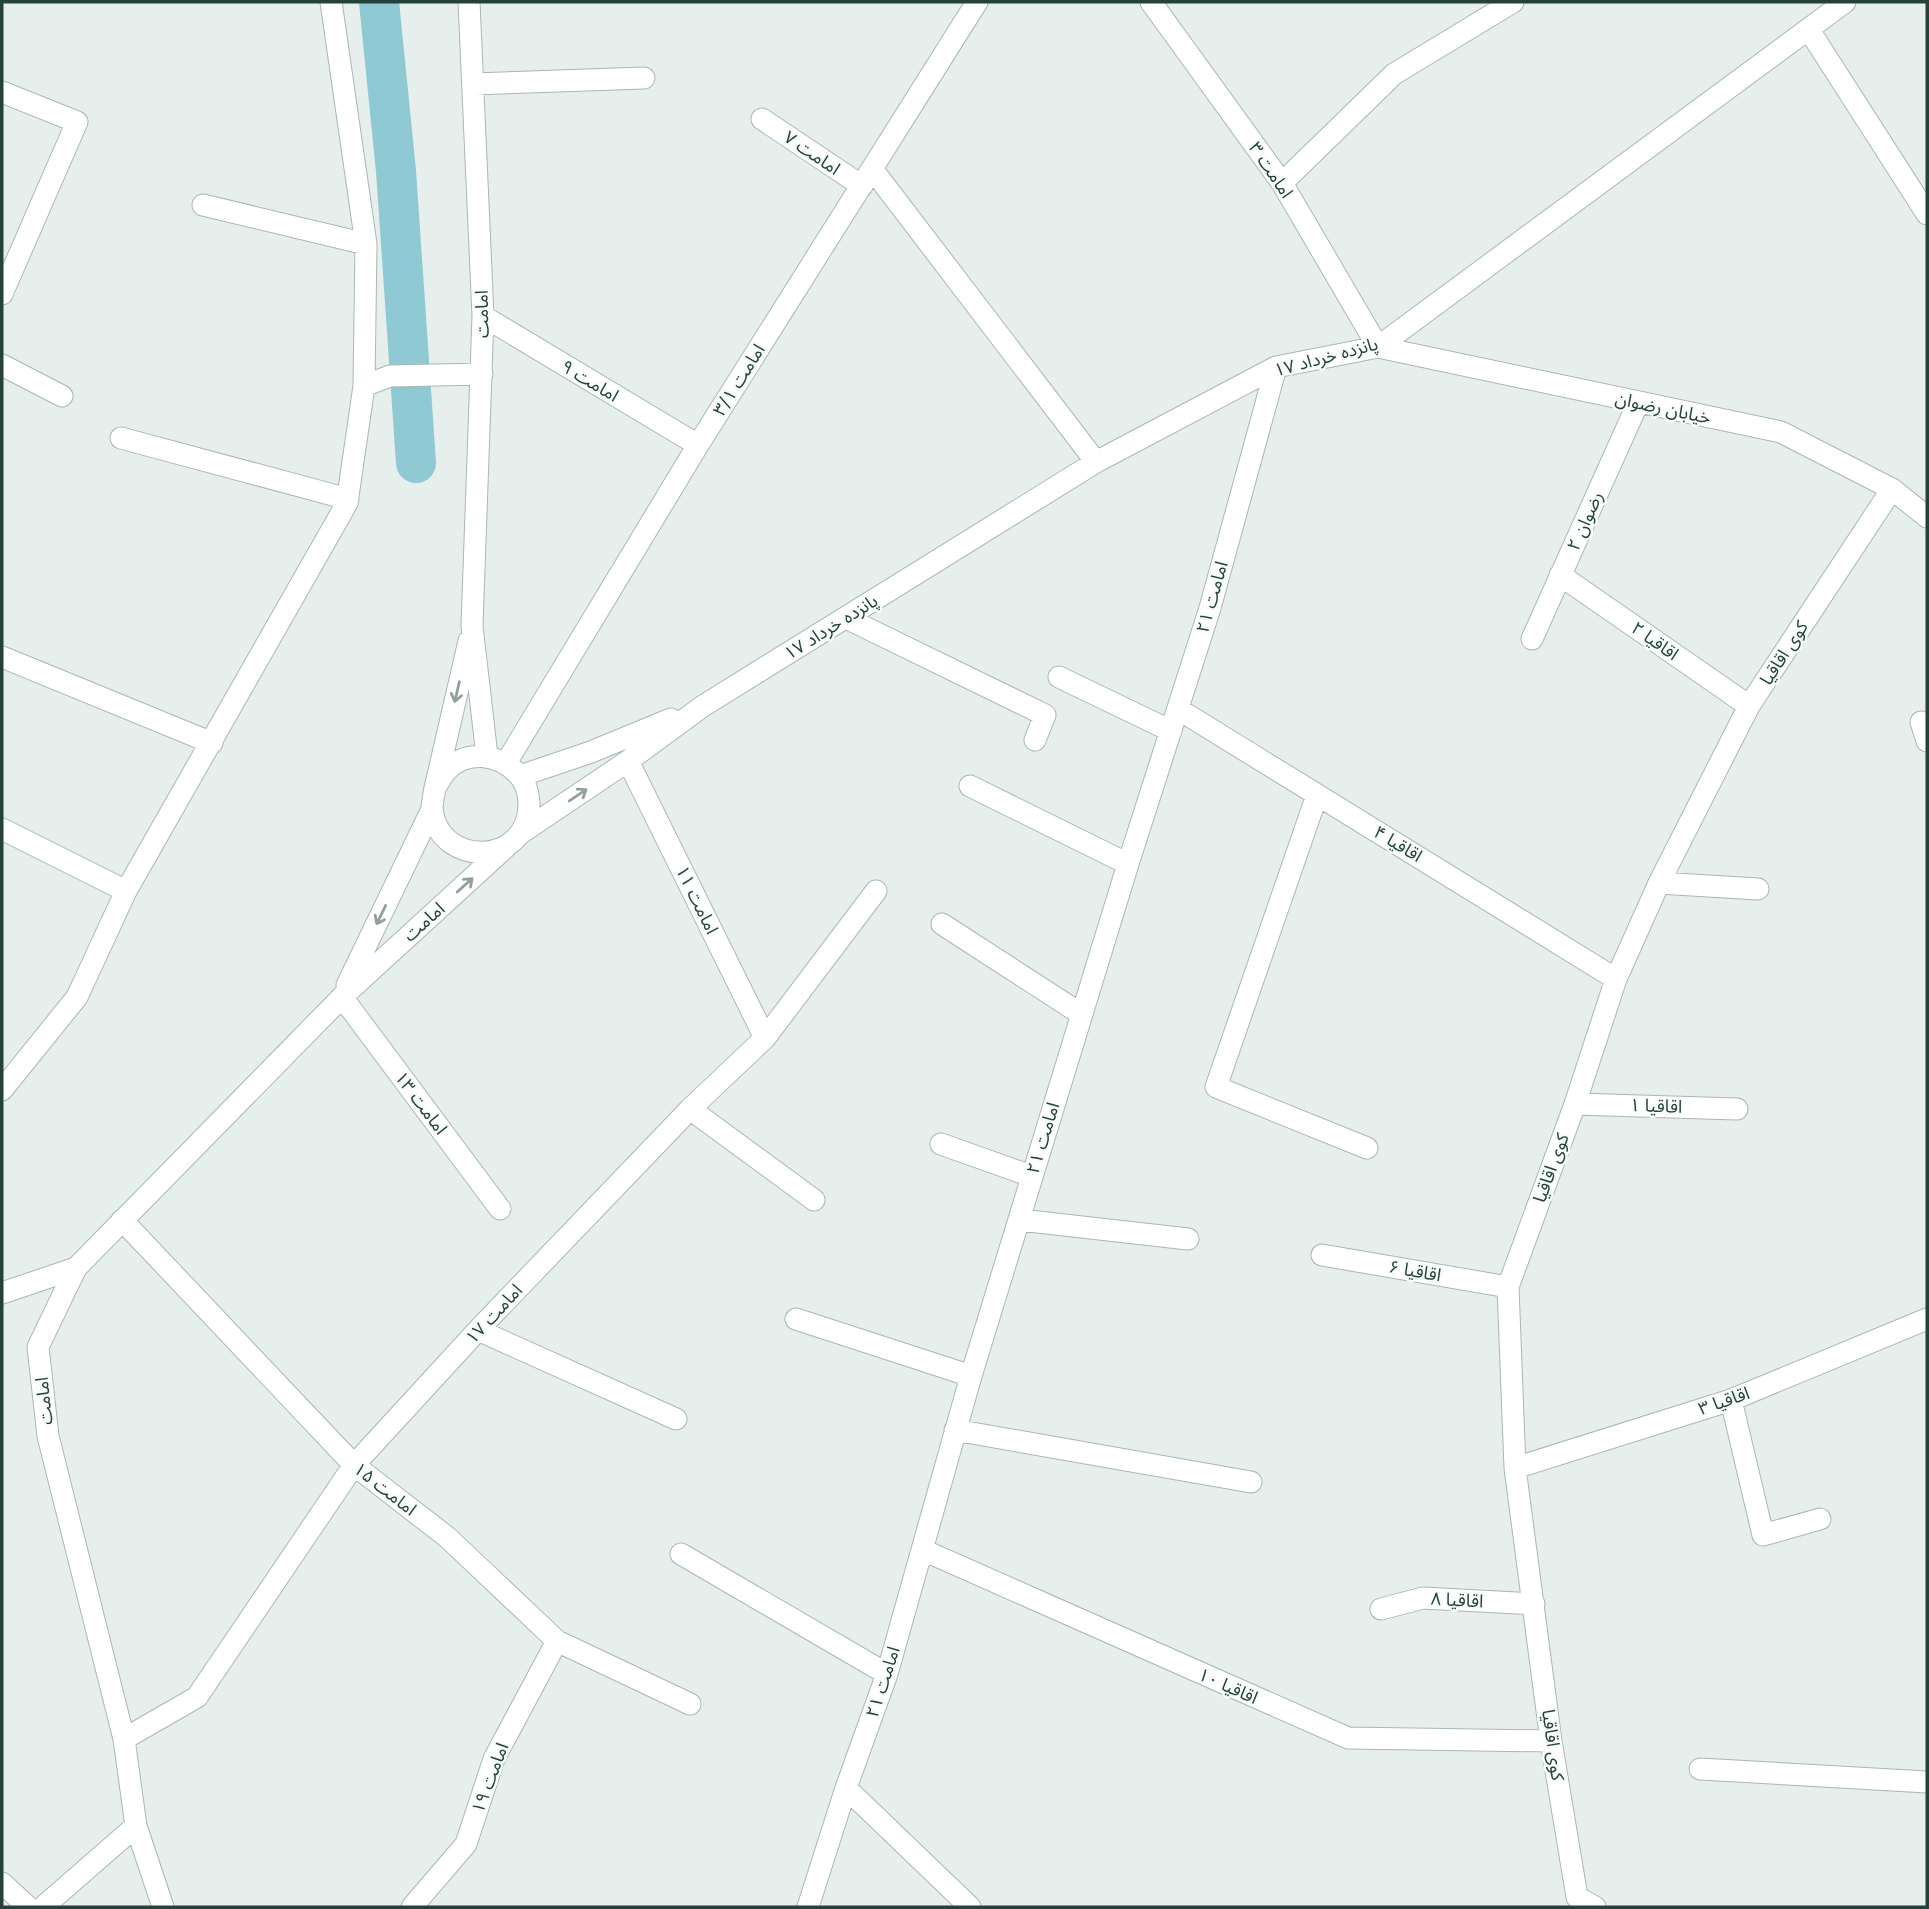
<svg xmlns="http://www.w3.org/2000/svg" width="1929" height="1909" viewBox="0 0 1929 1909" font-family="'DM Sans','Noto Sans Arabic',sans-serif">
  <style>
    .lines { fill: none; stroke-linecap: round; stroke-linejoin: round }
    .canal { stroke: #8ec9d4; stroke-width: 40 }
    .minor-casing { stroke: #a8b8b2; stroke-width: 23 }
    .minor { stroke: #fff; stroke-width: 21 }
    .oneway { stroke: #92a09c }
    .labels { text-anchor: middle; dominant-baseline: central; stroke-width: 5; stroke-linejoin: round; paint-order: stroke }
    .street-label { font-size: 18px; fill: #24423a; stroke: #f7fbf9 }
  </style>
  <rect width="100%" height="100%" fill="#e6efeb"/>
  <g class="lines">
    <path class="canal" d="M379,2l17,169 20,292"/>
    <defs>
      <path id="minor" d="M469,2l14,314 -11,310 15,130
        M1151,2l131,181 96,164 403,85 111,57 35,28
        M1809,30l118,184
        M473,84l171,-6
        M2,92l75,30 -75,172
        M762,119l100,67
        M873,170l223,292
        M1282,183l112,-109 119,-72
        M203,205l163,39
        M483,316l215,129
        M2,365l60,31
        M364,386l26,-10 92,-2
        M121,438l227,61
        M1560,575l189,131
        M846,618l199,97 -10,25
        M1532,639l106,-236
        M2,657l210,86
        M1059,677l112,54
        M1178,709l438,270
        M1921,722l6,19
        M628,761l137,277
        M506,763l192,-318 279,-443
        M520,776l71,-24 80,-33
        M970,786l158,78
        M435,788c4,-6 7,-13 12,-18 20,-21 52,-16 71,4 7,7 11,19 11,29 1,63 -90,66 -97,6 0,-6 2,-15 3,-21l34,-147
        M1317,795l-101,292 151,61
        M2,829l124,62
        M521,833l107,-72 75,-55 393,-244 180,-95 102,-20 467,-345
        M1659,883l99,6
        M942,924l139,90
        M347,985l85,-176
        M342,997l158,212
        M2,1090l75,-93 49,-106 221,-388 17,-117 2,-142 -35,-242
        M1575,1104l162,5
        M690,1109l124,91
        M941,1144l90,32
        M122,1220l232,245 93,72 110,104 133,63
        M1020,1220l168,19
        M1322,1255l186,32
        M2,1293l74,-25
        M796,1319l175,57
        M478,1330l198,89
        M1731,1400l32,135 57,-16
        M955,1430l296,52
        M1515,1468l216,-68 196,-81
        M923,1550l425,188 203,3
        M681,1554l206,120
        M1381,1609l42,-11 111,6
        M124,1739l73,-42 157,-232 124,-135 212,-221 75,-71 111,-147
        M1700,1769l227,13
        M846,1788l124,119
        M2,1883l26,24
        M43,1907l93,-81
        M163,1907l-27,-81 -12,-87 -76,-303 -10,-89 38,-79 266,-271 164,-150
        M412,1907l54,-63 28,-85 63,-118
        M808,1907l38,-119 41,-114 84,-298 157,-512 82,-256 66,-241
        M1595,1907l-18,-10 -26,-156 -36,-273 -7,-181 67,-183 41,-125 43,-96 90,-177 143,-217"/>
    </defs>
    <use href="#minor" class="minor-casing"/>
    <use href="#minor" class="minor"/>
  </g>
  <defs><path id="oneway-shaft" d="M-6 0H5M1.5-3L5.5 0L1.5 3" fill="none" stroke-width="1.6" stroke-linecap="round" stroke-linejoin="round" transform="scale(1.75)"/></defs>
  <g class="oneway">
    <use href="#oneway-shaft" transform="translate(457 692) rotate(103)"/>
    <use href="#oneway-shaft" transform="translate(578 795) rotate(-34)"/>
    <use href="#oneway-shaft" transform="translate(465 885) rotate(-42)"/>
    <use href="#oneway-shaft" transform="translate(381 915) rotate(116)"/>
  </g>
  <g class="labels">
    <g class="street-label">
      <text transform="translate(812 153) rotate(34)">امامت ۷</text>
      <text transform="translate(1271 170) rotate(56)">امامت ۳</text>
      <text transform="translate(482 314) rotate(-91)">امامت</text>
      <text transform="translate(1326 357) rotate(-15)">پانزده خرداد ۱۷</text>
      <text transform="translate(739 380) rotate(-58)">امامت ۳/۱</text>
      <text transform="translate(590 381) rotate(31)">امامت ۹</text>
      <text transform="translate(1663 408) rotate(12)">خیابان رضوان</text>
      <text transform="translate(1585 521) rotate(-66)">رضوان ۲</text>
      <text transform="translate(1212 597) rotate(-74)">امامت ۲۱</text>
      <text transform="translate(831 627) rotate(-32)">پانزده خرداد ۱۷</text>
      <text transform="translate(1655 641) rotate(35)">اقاقیا ۲</text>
      <text transform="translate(1784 653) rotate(-57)">کوی اقاقیا</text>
      <text transform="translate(1398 844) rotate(31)">اقاقیا ۴</text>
      <text transform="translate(697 900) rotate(64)">امامت ۱۱</text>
      <text transform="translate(424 922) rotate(-42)">امامت</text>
      <text transform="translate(421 1103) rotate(53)">امامت ۱۳</text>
      <text transform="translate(1656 1106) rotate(2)">اقاقیا ۱</text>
      <text transform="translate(1043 1138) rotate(-73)">امامت ۲۱</text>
      <text transform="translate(1551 1168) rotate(-70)">کوی اقاقیا</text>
      <text transform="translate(1415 1271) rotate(10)">اقاقیا ۶</text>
      <text transform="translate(494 1314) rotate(-47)">امامت ۱۷</text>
      <text transform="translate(44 1401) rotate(-96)">امامت</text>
      <text transform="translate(1724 1401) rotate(-19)">اقاقیا ۳</text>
      <text transform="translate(385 1489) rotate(38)">امامت ۱۵</text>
      <text transform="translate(1457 1600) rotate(3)">اقاقیا ۸</text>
      <text transform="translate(883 1682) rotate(-72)">امامت ۲۱</text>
      <text transform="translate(1228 1686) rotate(24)">اقاقیا ۱۰</text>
      <text transform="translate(1553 1745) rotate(82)">کوی اقاقیا</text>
      <text transform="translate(490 1778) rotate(-69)">امامت ۱۹</text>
    </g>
  </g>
  <rect width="1929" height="1909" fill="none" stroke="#24423a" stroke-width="7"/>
</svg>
